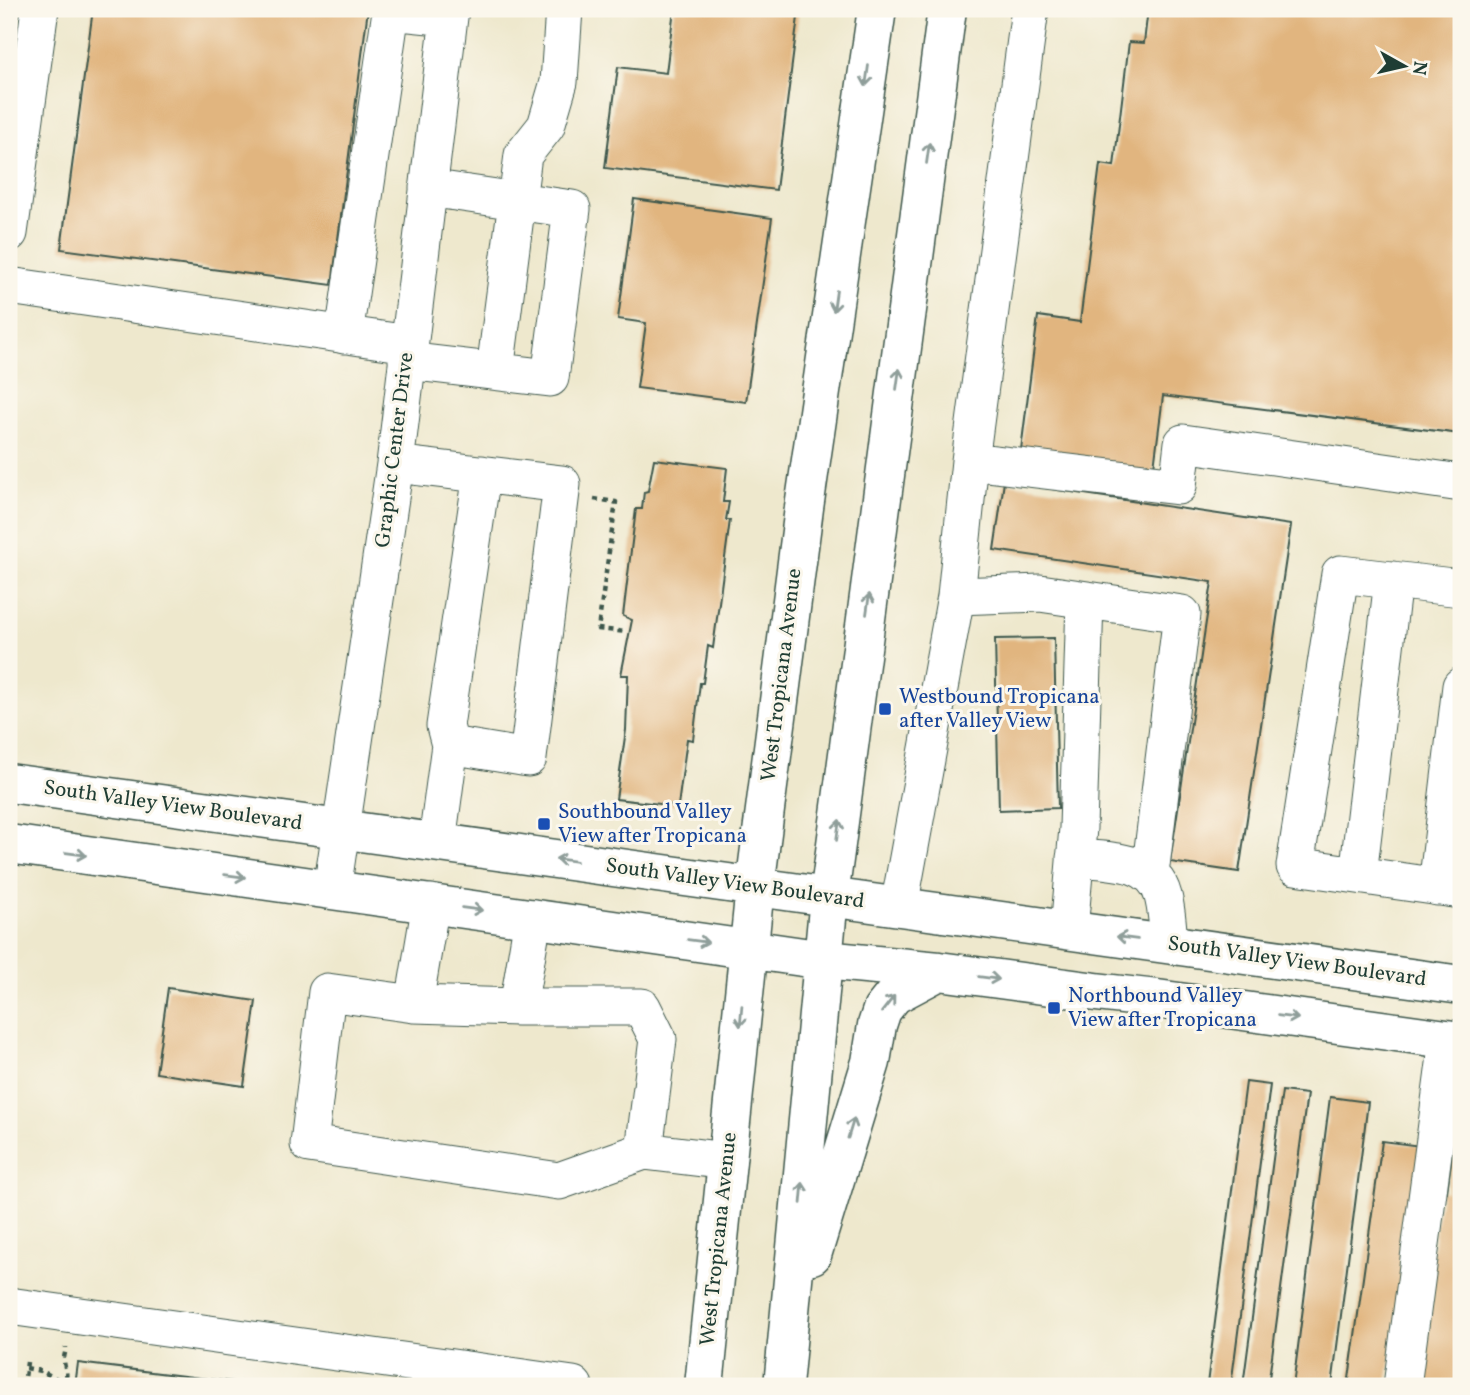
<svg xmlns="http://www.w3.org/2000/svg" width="1470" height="1395" viewBox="0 0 1470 1395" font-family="Vollkorn,serif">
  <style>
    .building { fill: #e1b57f }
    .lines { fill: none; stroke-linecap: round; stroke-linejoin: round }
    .minor-casing { stroke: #3e574b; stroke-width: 39 }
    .major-casing { stroke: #3e574b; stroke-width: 41 }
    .path { stroke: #3e574b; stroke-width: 4.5; stroke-dasharray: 5 5; stroke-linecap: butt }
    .minor { stroke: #fff; stroke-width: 37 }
    .major { stroke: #fff; stroke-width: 38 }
    .oneway { stroke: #8f9e9a }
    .transit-dot { fill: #1a4fb4; stroke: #fbf7ec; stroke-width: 2.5 }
    .labels { text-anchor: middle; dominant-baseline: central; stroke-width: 6; stroke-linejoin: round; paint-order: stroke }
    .street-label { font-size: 21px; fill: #1f3d34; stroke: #fbf7ec }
    .transit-label { font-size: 21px; fill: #164399; stroke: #fbf7ec; text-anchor: start }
  </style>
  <rect width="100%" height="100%" fill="#fbf7ec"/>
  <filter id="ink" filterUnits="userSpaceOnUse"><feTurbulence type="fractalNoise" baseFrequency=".0143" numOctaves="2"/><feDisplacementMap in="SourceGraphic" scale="14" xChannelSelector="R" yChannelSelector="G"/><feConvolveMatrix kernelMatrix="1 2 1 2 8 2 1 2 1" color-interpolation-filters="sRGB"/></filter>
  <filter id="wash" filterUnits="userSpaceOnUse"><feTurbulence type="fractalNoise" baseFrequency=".00686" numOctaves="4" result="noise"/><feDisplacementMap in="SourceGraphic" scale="28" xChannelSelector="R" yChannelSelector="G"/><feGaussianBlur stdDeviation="1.57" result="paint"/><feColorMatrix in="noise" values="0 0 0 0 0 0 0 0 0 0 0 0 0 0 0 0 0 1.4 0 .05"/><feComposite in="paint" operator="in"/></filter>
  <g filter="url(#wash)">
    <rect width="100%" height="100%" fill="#eee8cd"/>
    <g id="blocks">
      <path class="building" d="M93,9h275l-36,276 -271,-36z
        M674,9h125l-23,181 -171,-22 13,-101 48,6z
        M1148,9h313v425l-298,-38 -10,79 -133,-17 18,-142 42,6 20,-158 14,2 15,-124 15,1z
        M634,199l138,19 -26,184 -109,-14 9,-65 -28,-4z
        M654,459l73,9 -4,34h6l-3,18h4l-17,128 -5,-2 -5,37h-3l-7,57 -6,-1 -9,67 -62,-7 10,-69 2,-55h-7l11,-55 -9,-4 13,-107h6l2,-17 4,-1z
        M1004,482l287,43 -52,347 -69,-10 42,-280 -218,-32z
        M1054,638l4,170 -59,2 -4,-171z
        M168,988l88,13 -12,85 -88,-13z
        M1246,1082l24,3 -39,301h-2l-22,-2z
        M1282,1091l25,3 -39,292h-25z
        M1330,1097l38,5 -36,284h-39z
        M1458,1110l3,1v275h-47l27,-195 6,1z
        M1382,1141l39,5 -34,240h-39z
        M78,1363l179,22v1h-182z"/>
    </g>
  </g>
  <g filter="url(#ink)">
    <use href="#blocks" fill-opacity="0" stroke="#3e574b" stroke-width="2"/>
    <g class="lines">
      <defs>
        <path id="minor" d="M9,233l31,-224
          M9,286l400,58
          M344,335l47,-324 58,6
          M407,361l143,17 22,-169 -144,-21
          M495,371l28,-216 23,-29 13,-44 5,-73
          M970,461l208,25 5,-43 278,40
          M395,464l167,20 -34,274 -78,-13
          M1461,588l-121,-14 -45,292 166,24
          M956,596l14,-135 60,-452
          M437,842l13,-97 -5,-19 37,-252
          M1075,858c32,3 78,0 88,38 4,15 5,32 6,48
          M1358,875l35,-295
          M1437,887l24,-201
          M332,890l63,-426 55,-455
          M899,907l57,-311 84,-3 142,21 -32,260
          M1069,930l9,-102 7,-228
          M414,1004l17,-101
          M518,1007l15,-89
          M644,1151l-85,30 -250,-37 18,-152 87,12 104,3h124l16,32 -14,112 83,10
          M9,1306l564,79 1,1
          M1402,1386l43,-322 2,-25"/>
        <path id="major" d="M9,783l1452,202
          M9,844l815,116 115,11 157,21 61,7 304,42
          M812,1255l59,-193 6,-37 5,-15 12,-15 45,-24
          M704,1386l51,-499 49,-379 73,-499
          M783,1386l46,-489 118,-888"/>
      </defs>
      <use href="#minor" class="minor-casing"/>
      <use href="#major" class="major-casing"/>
      <path class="path" d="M594,499l22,3 -18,127 28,3
        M26,1368l15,3 23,11
        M24,1386l3,-24
        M61,1386c10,-12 3,-14 3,-27 0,-4 2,-8 2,-12"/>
      <use href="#minor" class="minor"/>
      <use href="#major" class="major"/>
    </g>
    <defs><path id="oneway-shaft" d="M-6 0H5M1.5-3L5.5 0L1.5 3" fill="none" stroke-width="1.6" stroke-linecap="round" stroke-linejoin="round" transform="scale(1.75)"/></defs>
    <g class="oneway">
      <use href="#oneway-shaft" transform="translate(867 76) rotate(98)"/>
      <use href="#oneway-shaft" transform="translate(928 153) rotate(-82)"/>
      <use href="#oneway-shaft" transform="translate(835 301) rotate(98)"/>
      <use href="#oneway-shaft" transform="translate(898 379) rotate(-82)"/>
      <use href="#oneway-shaft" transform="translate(868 604) rotate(-82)"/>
      <use href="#oneway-shaft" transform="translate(838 830) rotate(-82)"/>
      <use href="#oneway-shaft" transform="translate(76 854) rotate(8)"/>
      <use href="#oneway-shaft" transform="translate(566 860) rotate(-172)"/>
      <use href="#oneway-shaft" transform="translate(235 876) rotate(8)"/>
      <use href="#oneway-shaft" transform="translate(472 909) rotate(8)"/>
      <use href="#oneway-shaft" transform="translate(1127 938) rotate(-172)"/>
      <use href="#oneway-shaft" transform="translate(698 941) rotate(8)"/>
      <use href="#oneway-shaft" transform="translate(989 978) rotate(8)"/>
      <use href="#oneway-shaft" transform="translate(888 1004) rotate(-52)"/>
      <use href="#oneway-shaft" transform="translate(741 1016) rotate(95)"/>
      <use href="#oneway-shaft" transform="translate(1288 1017) rotate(8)"/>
      <use href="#oneway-shaft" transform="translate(851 1128) rotate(-73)"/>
      <use href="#oneway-shaft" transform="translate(802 1193) rotate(-85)"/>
    </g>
  </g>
  <g class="transit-dot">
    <rect x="878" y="702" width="14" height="14" rx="3.5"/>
    <rect x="537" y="817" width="14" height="14" rx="3.5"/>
    <rect x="1047" y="1001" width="14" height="14" rx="3.5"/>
  </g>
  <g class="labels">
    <g class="street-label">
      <text transform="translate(395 450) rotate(-83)">Graphic Center Drive</text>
      <text transform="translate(782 675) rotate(-83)">West Tropicana Avenue</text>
      <text transform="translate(173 806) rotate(8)">South Valley View Boulevard</text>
      <text transform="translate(735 884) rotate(8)">South Valley View Boulevard</text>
      <text transform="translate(1297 962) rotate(8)">South Valley View Boulevard</text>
      <text transform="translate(719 1239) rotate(-84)">West Tropicana Avenue</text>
    </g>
    <g class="transit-label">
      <text x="899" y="697">Westbound Tropicana<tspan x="899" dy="24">after Valley View</tspan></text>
      <text x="558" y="812">Southbound Valley<tspan x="558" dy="24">View after Tropicana</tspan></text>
      <text x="1068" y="996">Northbound Valley<tspan x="1068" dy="24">View after Tropicana</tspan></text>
    </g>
  </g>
  <rect width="1470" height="1395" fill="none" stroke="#fbf7ec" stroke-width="35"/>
  <g transform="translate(1404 66) rotate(98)" stroke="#fbf7ec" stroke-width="5" paint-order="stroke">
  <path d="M0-5L12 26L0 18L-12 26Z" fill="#1f3d34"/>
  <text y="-10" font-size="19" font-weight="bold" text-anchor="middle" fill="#1f3d34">N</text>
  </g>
</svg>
